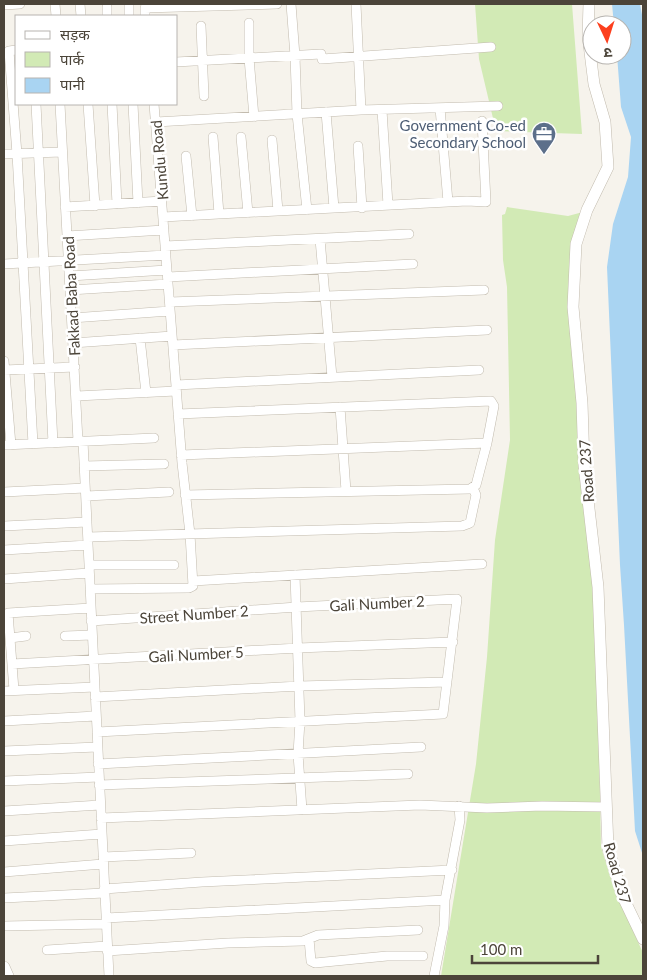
<svg xmlns="http://www.w3.org/2000/svg" width="647" height="980" viewBox="0 0 647 980" font-family="Lato,'Noto Sans Devanagari',sans-serif">
  <style>
    .green { fill: #d2eab5 }
    .water { fill: #a9d4f2 }
    .lines { fill: none; stroke-linecap: round; stroke-linejoin: round }
    .minor-casing { stroke: #c2bbae; stroke-width: 10 }
    .tertiary-casing { stroke: #c2bbae; stroke-width: 12 }
    .minor { stroke: #fff; stroke-width: 9 }
    .tertiary { stroke: #fff; stroke-width: 11 }
    .labels { text-anchor: middle; dominant-baseline: central; stroke-width: 5; stroke-linejoin: round; paint-order: stroke }
    .service-label { font-size: 15px; fill: #4e5e75; stroke: #fff; text-anchor: end }
    .street-label { font-size: 15px; fill: #4b4439; stroke: #fff }
  </style>
  <rect width="100%" height="100%" fill="#f6f3ec"/>
  <path class="green" d="M475,4h97l10,130 -86,-3 -17,-72z
    M507,207l61,9 15,-4 -10,37 23,342 5,256 13,41 29,65v23h-202l35,-212 11,-107 8,-117 15,-100 -3,-153 -4,-27 -1,-45 3,-1z"/>
  <path class="water" d="M612,4h28l3,16v836l-8,-25 -11,-206 -4,-60 -13,-298 6,-43 15,-47 3,-40 -10,-30 -4,-52h5v-30h-8z"/>
  <g class="lines">
    <defs>
      <path id="minor" d="M55,4l1,12
        M80,4l1,12
        M129,4v12
        M291,4l4,52 2,58 10,96
        M356,4l5,106
        M4,5l16,-1
        M107,7v9
        M145,16v-8l132,-4
        M249,23v35l5,59
        M201,26l3,70
        M16,50l-7,1 8,103 16,290
        M176,62l145,-8 1,5 169,-12
        M36,104l17,339
        M60,104l18,337
        M88,104l7,102
        M112,104l5,100
        M133,104l5,99
        M440,108l8,94
        M382,110l6,95
        M326,112l8,96
        M156,122l205,-12 137,-4
        M213,137l6,77
        M241,137l7,76
        M272,140l6,71
        M358,146l4,62
        M4,154l58,-2
        M186,156l6,60
        M65,207l97,-6
        M163,217l304,-16 19,1 -4,-81
        M67,236l97,-6
        M320,239l12,138
        M165,246l244,-12
        M4,264l162,-9
        M70,276l97,-6
        M168,277l245,-13
        M70,290l98,-6
        M170,302l314,-12
        M72,318l98,-7
        M140,338l6,55
        M73,343l99,-7
        M173,345l314,-15
        M4,361l7,84
        M4,370l71,-3
        M176,385l303,-15
        M77,396l99,-5
        M340,407l6,84
        M178,414l313,-13 3,5 -7,37
        M83,441l26,535
        M4,445l150,-7
        M181,455l306,-12 -11,42 -6,4 -285,6
        M84,466l80,-2
        M4,492l81,-4
        M86,496l83,-4
        M4,526l83,-4
        M88,537l374,-11 8,-3 6,-28 -3,-7
        M4,550l84,-5
        M89,565h85
        M295,575l5,146 -2,33 4,56
        M4,579l85,-6
        M193,581l289,-17
        M90,589l99,-1 4,-2 -3,-52 -8,-71 -28,-359
        M91,621l206,-14 160,-8 -14,115 -346,18
        M65,636l27,-1
        M10,638l16,-2
        M12,664l286,-16 155,-6
        M14,690l-6,-77 83,-5
        M4,691l91,-4
        M95,697l204,-11 148,-4
        M4,721l92,-5
        M4,751l93,-4
        M98,764l323,-17
        M4,781l95,-4
        M99,785l309,-11
        M4,811l96,-6
        M101,818l319,-13 67,3 55,-2 64,1
        M4,841l98,-7
        M103,857l88,-4
        M4,872l99,-8
        M104,889l98,-7 250,-12
        M4,898l100,-5
        M106,918l339,-18 15,-80 -1,-14
        M4,926l102,-2
        M309,939l2,22 4,2 72,-7h36
        M47,950l60,-4
        M107,951l121,-8 75,-2 15,-6 100,-5
        M434,976l10,-50 1,-26"/>
      <path id="tertiary" d="M589,4l-1,32 6,48 11,38 3,45 -21,43 -11,34 -3,63 9,96 2,62 14,122 10,261 14,47 21,44
        M4,967l4,9"/>
    </defs>
    <use href="#minor" class="minor-casing"/>
    <use href="#tertiary" class="tertiary-casing"/>
    <use href="#minor" class="minor"/>
    <use href="#tertiary" class="tertiary"/>
  </g>
  <defs>
    <symbol id="office-pin" viewBox="-11 -11 22 30"><path d="M0 17L-7.5 6A9.5 9.5 0 1 1 7.5 6Z" fill="#5c6f8a" stroke="#fff"/><path d="M-6-3h4V-5.5h4V-3h4V5H-6ZM-1-4.5V-3h2v-1.5ZM-6 0V1H6V0Z" fill="#fff"/></symbol>
  </defs>
  <g fill-rule="evenodd">
    <use href="#office-pin" x="530" y="120" width="28" height="38"/>
  </g>
  <g class="labels">
    <g class="service-label">
      <text x="526" y="125">Government Co-ed<tspan x="526" dy="17">Secondary School</tspan></text>
    </g>
    <g class="street-label">
      <text transform="translate(159 160) rotate(-95)">Kundu Road</text>
      <text transform="translate(71 296) rotate(-93)">Fakkad Baba Road</text>
      <text transform="translate(586 471) rotate(-94)">Road 237</text>
      <text transform="translate(377 603) rotate(-3)">Gali Number 2</text>
      <text transform="translate(194 614) rotate(-4)">Street Number 2</text>
      <text transform="translate(196 654) rotate(-3)">Gali Number 5</text>
      <text transform="translate(618 873) rotate(74)">Road 237</text>
    </g>
  </g>
  <rect width="647" height="980" fill="none" stroke="#4b4439" stroke-width="10"/>
  <rect x="15" y="15" width="162" height="90" fill="#ffffff" stroke="#b7b4b0"/>
  <rect x="25" y="31" width="25" height="8" fill="#ffffff" stroke="#b7b4b0"/>
  <text x="60" y="40" font-size="15" fill="#4b4439">सड़क</text>
  <rect x="25" y="52" width="25" height="15" fill="#d2eab5" stroke="#b7b4b0"/>
  <text x="60" y="65" font-size="15" fill="#4b4439">पार्क</text>
  <rect x="25" y="78" width="25" height="15" fill="#a9d4f2" stroke="#b7b4b0"/>
  <text x="60" y="90" font-size="15" fill="#4b4439">पानी</text>
  <g transform="translate(607 40) rotate(176)"><circle r="24" fill="#ffffff" stroke="#b7b4b0"/>
  <path d="M0-4L9 19L0 12L-9 19Z" fill="#fc3f1d"/>
  <text y="-8" font-size="14" font-weight="bold" text-anchor="middle" fill="#4b4439">उ</text>
  </g>
  <path d="M472 955v8h126v-8" fill="none" stroke="#4b4439" stroke-width="2.5"/>
  <text x="480" y="955" font-size="15" fill="#4b4439" stroke="#ffffff" stroke-width="4" paint-order="stroke">100 m</text>
</svg>
